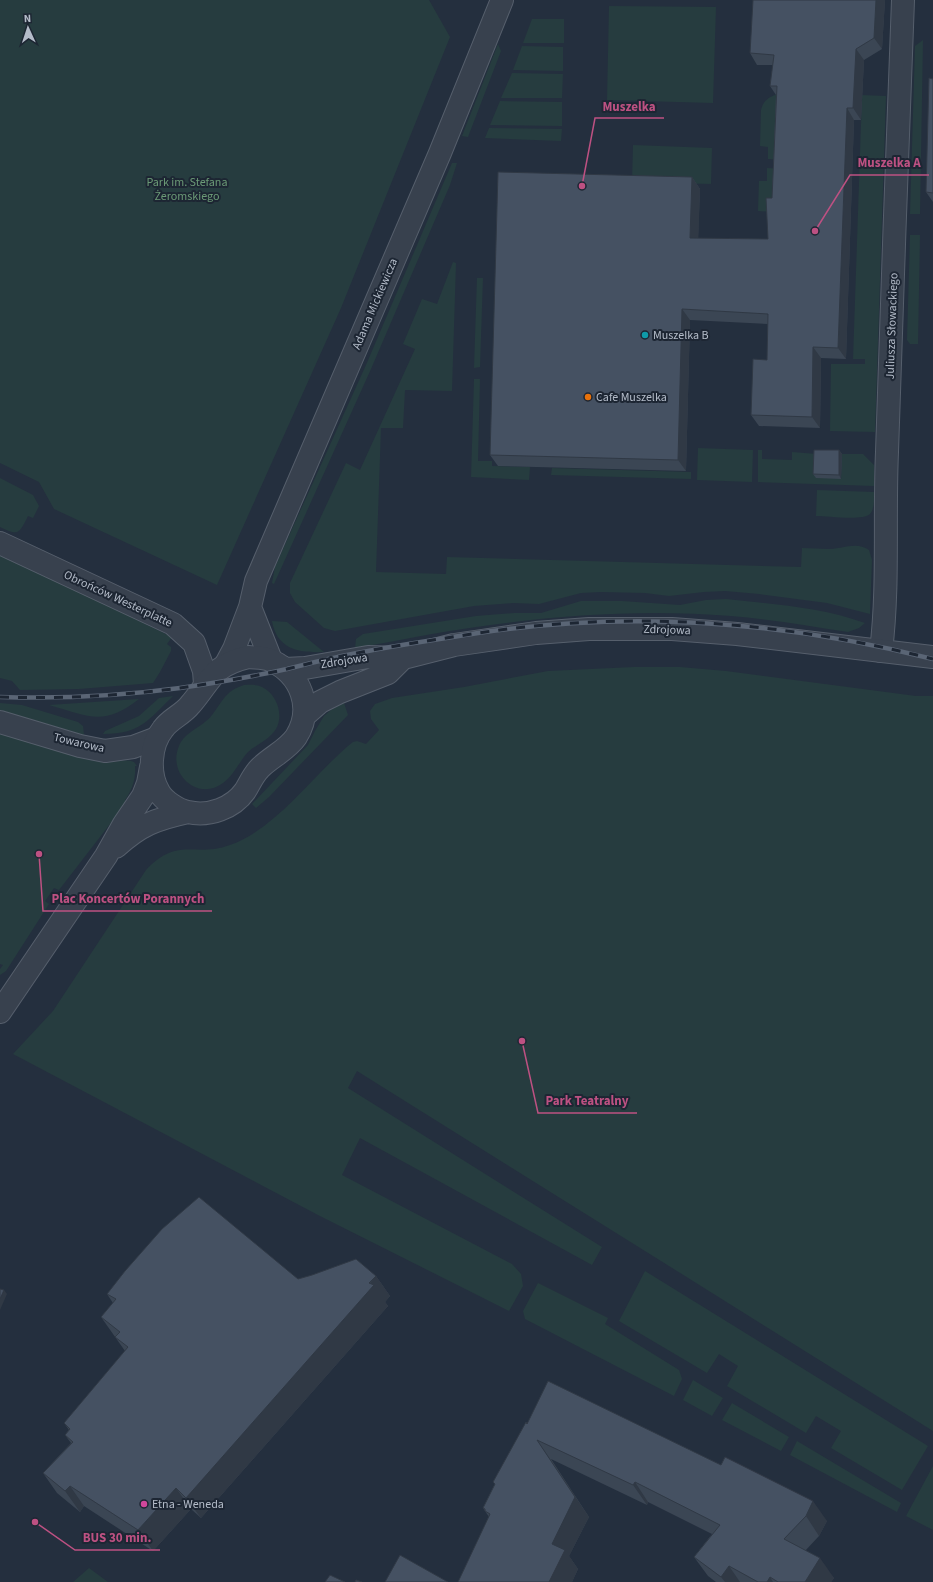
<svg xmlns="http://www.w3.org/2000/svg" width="933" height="1582" viewBox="0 0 933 1582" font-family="'Source Sans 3',sans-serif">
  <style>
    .green { fill: #263c3f }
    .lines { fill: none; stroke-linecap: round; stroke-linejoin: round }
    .minor-casing { stroke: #565f6c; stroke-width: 24 }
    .tertiary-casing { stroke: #565f6c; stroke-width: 24 }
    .minor { stroke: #38414e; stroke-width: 22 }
    .tertiary { stroke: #38414e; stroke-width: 22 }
    .rail-casing { stroke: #5a6575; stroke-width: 4.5 }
    .rail { stroke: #1d2633; stroke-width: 3; stroke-dasharray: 9; stroke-linecap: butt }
    .wall { fill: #3b4654 }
    .shaded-wall { fill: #303945 }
    .building { fill: #455162; stroke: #303945 }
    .culture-dot { fill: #0f9aa8; stroke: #1d2633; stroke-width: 1.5 }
    .food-dot { fill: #e8710a; stroke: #1d2633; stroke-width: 1.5 }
    .hotel-dot { fill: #d1479c; stroke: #1d2633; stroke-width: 1.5 }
    .labels { text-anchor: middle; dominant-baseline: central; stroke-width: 4; stroke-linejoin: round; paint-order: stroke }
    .park-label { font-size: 12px; fill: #6b9a76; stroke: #1d2633 }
    .street-label { font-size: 12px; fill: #b4bcc9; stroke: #1d2633 }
    .poi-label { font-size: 12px; fill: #b4bcc9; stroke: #1d2633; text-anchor: start }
    .leader { fill: none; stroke: #bd5182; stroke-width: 1.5 }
    .callout-dot { fill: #bd5182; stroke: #1d2633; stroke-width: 1.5 }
    .callout-label { font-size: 13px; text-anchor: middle; font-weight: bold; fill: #bd5182; stroke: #1d2633; stroke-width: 4; stroke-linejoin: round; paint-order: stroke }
  </style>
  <rect width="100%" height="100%" fill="#242f3e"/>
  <path class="green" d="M0,0h429l21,37 -109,271 -124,277 -163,-76 -15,-27 -39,-19z
    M609,6l107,1 -3,96 -106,-3z
    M532,19h32v24h-41z
    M923,40l-3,174h-10l5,-168z
    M498,44l3,7 -33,86 -6,-1z
    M522,46l41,1v24l-50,-1z
    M512,73l51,1 -1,24h-61z
    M775,95h3l4,65 -14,-1v-12l-8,-1 1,-36c2,-8 6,-12 14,-15z
    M862,95l24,1 -11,336 -45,-1 1,-67h34v-5h-12z
    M500,101l62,1v24l-72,-1z
    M489,128l73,1 -1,12 -76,-3z
    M633,145l79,3 -1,36 -79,-2z
    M452,163h5l-7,22 -79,184 -97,215 -2,-1 3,-16 8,-18 83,-184z
    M767,168l15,1 -8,43 -16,-1 1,-30h8z
    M910,235h10l-2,109h-8l-3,-4z
    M453,262l3,1 -4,128 -47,-1 -2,38h-22l-5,144 70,2 1,-17 354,10 1,-19c9,0 18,1 26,1 15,0 28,-8 41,1l3,10 -2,54 -43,-11 -68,-9 -34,-3 -21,1 -35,4 -24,-3 -44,-1 -20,1 -42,11 -26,-1 -39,3 -139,25 -11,-3 -29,-26 -5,-9v-10l56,-120 14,7 55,-121 -12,-5 19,-45 15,5z
    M477,278h6l-3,89 -6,1z
    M474,379h6l-2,82h14v5l38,1 -1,13 -58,-3z
    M698,448l55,2 -1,32 -55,-2z
    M758,450h4v9l30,1v-8l25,2 24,24 1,-24h21l11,11v21l-116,-4z
    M552,468l139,4v7l-140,-4z
    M0,478l33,17 6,11 -6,12 -5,-2c-9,18 -9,20 -28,11z
    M817,490l57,2c0,7 1,16 -4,22 -7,7 -43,2 -54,2z
    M0,553l172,84 -5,7 4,3v4l-11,21 -7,11 -74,6 -59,1 -8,-9 -12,-3z
    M726,599c46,5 95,8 139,24l-6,5 -11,4c-39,-6 -78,-13 -117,-16 -100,-8 -200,1 -299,18 -25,5 -52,9 -77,15l1,-10 7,-5 113,-18 38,-3h27l40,-12h41l58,4 26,-5z
    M272,621l15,1 37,30c-24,1 -47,-2 -52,-31z
    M634,667h46l46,4 190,25h17v735l-576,-360 -9,17 254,159 -10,18 -232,-127 -18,37 170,89 9,10 2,12 -14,25 -191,-96 -305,-161 40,-43 93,-141c32,-34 49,-12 84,-25 49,-18 83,-71 123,-103l4,-1 9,3 13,-14 -8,-11 -1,-8 5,-7 17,-6 72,-11 84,-16z
    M244,685c6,0 12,-1 18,2 15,7 22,28 14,42 -7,11 -19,15 -28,23 -9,10 -14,23 -25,31 -25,19 -56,-9 -44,-37 5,-14 24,-19 33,-31 11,-14 13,-24 32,-30z
    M173,696c-25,24 -32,38 -70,38l2,-3 34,-15 20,-18z
    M139,699c-35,28 -51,17 -90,6z
    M0,703l22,2 56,17 5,4 1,9 -84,-25z
    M344,703l4,12 -79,82 -13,11 -4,-4 56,-59 7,-14 9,-15 7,-6z
    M0,734l101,28c11,2 23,-4 33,0l3,4h-2c1,13 -3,24 -10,34l2,2 -68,88 -5,-2 -9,13 4,3 -43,67 -6,4v-6l3,-4 -3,-1z
    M645,1271l283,175 -26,44 -71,-42 10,-17 -25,-15 -10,17 -79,-47 11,-20 -19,-12 -12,19 -88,-52z
    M538,1283l70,35 -3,6 74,46 3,9 -8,17 -149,-77 -2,-8z
    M693,1380l30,18 -11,18 -29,-16z
    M732,1403l57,34 -8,14 -59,-31z
    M797,1441l104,62 -4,9 -107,-57z
    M933,1466v64l-27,-14z
    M89,1568l19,14h-35z"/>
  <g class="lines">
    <defs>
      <path id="minor" d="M0,543l173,81 21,19 10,28 1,13
        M250,607l21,53
        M881,651c8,-66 3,-133 6,-199 5,-151 10,-301 16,-452
        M226,664l8,-15 16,-42 6,-26 184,-428 62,-153
        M0,722l80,24 25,5 28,-4 24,-9"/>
      <path id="tertiary" d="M248,657c8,1 17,0 24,4 29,14 42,47 24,76 -9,13 -25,20 -36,31 -7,7 -10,15 -15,23 -12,17 -36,26 -57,21 -10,-2 -24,-11 -29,-20 -11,-18 -9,-47 4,-63 7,-10 19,-14 27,-24 22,-25 21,-39 58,-48z
        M285,669l20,-1 63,-11 35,1 51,-13 82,-12 53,-4h83l65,5 196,23
        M304,716l16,-14 20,-10 48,-19 15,-15
        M116,847c24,-22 40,-28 72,-35
        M0,1012l106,-156 18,-32 19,-28 5,-13 3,-16"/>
    </defs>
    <use href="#minor" class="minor-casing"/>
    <use href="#tertiary" class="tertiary-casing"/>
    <use href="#minor" class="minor"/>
    <use href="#tertiary" class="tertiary"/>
    <defs>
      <path id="rail" d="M0,697c60,2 120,-1 180,-9 35,-5 71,-11 107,-19 20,-5 40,-10 60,-14 43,-9 87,-15 131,-22 154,-23 304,-12 455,26"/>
    </defs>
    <use href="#rail" class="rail-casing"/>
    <use href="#rail" class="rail"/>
  </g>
  <path class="wall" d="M885,0l-3,49 -18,11 -3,60h-7l-8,239 -25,-1 -1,70 -61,-2 -8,-11 16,-55 1,-36 -78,-4 -4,151 -188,-5 -8,-11 202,-278 8,12 -2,49 70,1 4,-41 4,-103 -6,-9 3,-21h-16l-7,-12z
    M933,79v123l-7,-10z
    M839,450l3,4 -1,25 -25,-1 -3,-4z
    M376,1276l14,20 -5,6 3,4 -187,212 -10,-9 -38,42 -69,-45 -4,6 -23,-19 -14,-20 28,-30 -6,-8 4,-5 -5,-7 61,-72 -24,-34 12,-14 -6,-9 191,-15z
    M527,1424l300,97 -8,15 -14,15 29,27 -3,4h-115l-8,-6 -14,-19 18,-23 -64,-32 -1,3 -96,-46 38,58 -20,39 9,13 -6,13h-114l31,-65 -6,-9 12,-24 -2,-2z"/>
  <path class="shaded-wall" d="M876,0h9l-3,49 -8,-11z
    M856,49l8,11 -3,60 -8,-12z
    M847,108l7,12 -8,239 -8,-11z
    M692,177l8,12 -2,60 -8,-11z
    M682,309l8,11 -4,151 -8,-11z
    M813,347l8,11 -1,70 -8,-11z
    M839,450l3,4 -1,25 -2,-4z
    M376,1276l14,20 -5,6 3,4 -187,212 -15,-20z
    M4,1290l3,4 -7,16v-11z
    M537,1440l52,77 -20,39 9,13 -6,13h-23z
    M635,1482l13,20 -1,3 -14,-20z
    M70,1486l14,20 -4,6 -15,-21z
    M176,1488l15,21 -38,42 -15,-21z
    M813,1501l14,20 -8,15 -13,-20z
    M820,1558l14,20 -3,4h-26z
    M729,1566l11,16h-15l-4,-5z
    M770,1577l3,5h-6z"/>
  <path class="building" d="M753,0h123l-2,38 -18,11 -3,59h-6l-9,240 -25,-1 -1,70 -61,-2 2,-56 14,1 1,-46 -86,-5 -4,151 -188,-5 8,-283 194,5 -2,61 78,1 -2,-41h6l5,-112h-7l4,-31 -24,-2z
    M929,78l4,1v114l-7,-1z
    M814,450h25v25l-26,-1z
    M199,1197l99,82 14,-4 44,-16 20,17 -7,7 5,2 -188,213 -10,-10 -38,42 -68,-44 -5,5 -22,-18 30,-31 -8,-7 5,-6 -6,-6 64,-76 -13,-10 5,-5 -19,-15 15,-18 -9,-5 18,-23 37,-42z
    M0,1289l4,1 -4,9z
    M548,1381l173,84 4,-8 88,44 -7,15 -22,23 36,19 -15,24h-27l-8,-5 -3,5h-9l-29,-16 -8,11 -27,-20 26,-32 -85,-43 -2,3 -96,-45 38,57 -23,47 13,6 -16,32h-91l32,-68 -5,-3v-2l-2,-1 12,-24 -2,-2 33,-60 1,2z
    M400,1555l48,27h-63z
    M330,1575l15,7h-20z
    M356,1580l6,2h-7z"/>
  <circle class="culture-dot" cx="645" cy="335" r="4"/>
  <circle class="food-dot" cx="588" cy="397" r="4"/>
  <circle class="hotel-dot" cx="144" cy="1504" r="4"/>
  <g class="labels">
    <g class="park-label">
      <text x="187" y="182">Park im. Stefana<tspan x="187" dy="14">Żeromskiego</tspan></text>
    </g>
    <g class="street-label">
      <text transform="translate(375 304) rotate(-67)">Adama Mickiewicza</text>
      <text transform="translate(892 326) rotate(-88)">Juliusza Słowackiego</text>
      <text transform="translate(118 599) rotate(25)">Obrońców Westerplatte</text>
      <text transform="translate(667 630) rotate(2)">Zdrojowa</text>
      <text transform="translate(344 661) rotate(-9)">Zdrojowa</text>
      <text transform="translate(79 743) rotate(13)">Towarowa</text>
    </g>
    <g class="poi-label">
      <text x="653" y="335">Muszelka B</text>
      <text x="596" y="397">Cafe Muszelka</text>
      <text x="152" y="1504">Etna - Weneda</text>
    </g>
  </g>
  <path class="leader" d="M582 186L595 118H664M815 231L850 175H929M39 854L43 911H212M522 1041L538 1113H637M35 1522L75 1550H160"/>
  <g class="callout-dot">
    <circle cx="582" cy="186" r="4"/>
    <circle cx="815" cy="231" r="4"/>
    <circle cx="39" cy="854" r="4"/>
    <circle cx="522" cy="1041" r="4"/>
    <circle cx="35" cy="1522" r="4"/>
  </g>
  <g class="callout-label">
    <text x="629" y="111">Muszelka</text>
    <text x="889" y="167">Muszelka A</text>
    <text x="128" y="903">Plac Koncertów Porannych</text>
    <text x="587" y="1105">Park Teatralny</text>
    <text x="117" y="1542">BUS 30 min.</text>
  </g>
  <g transform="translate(28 28) rotate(357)" stroke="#1d2633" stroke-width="3" paint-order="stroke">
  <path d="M0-3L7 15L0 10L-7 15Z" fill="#b4bcc9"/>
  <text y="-6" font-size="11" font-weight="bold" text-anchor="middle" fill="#b4bcc9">N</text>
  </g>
</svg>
